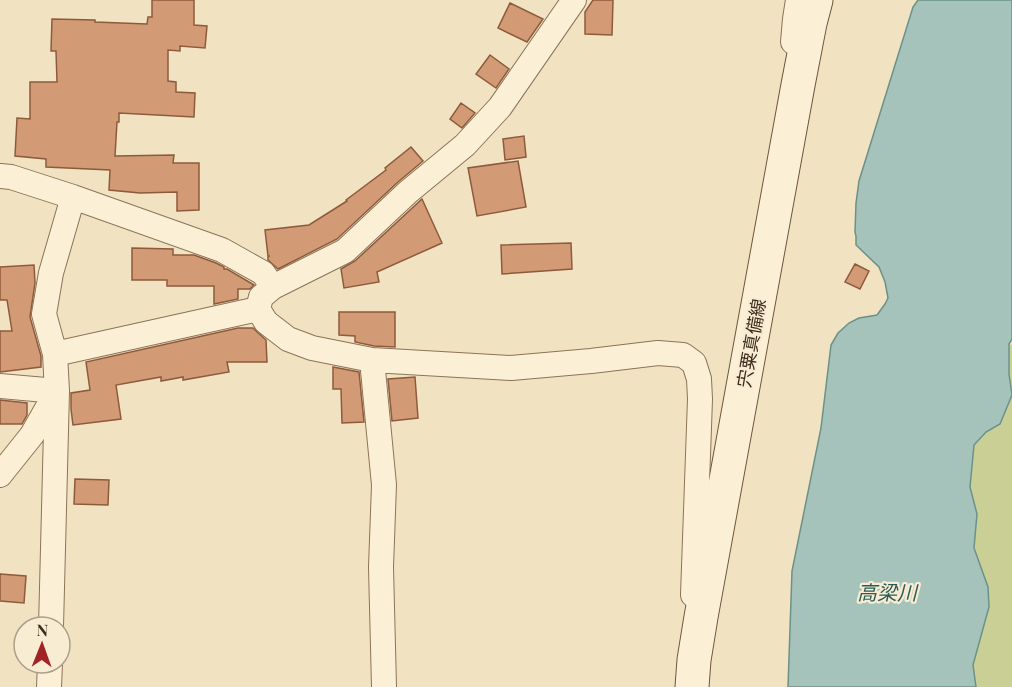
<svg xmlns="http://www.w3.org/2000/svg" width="1012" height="687" viewBox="0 0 1012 687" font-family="'Playfair Display','Noto Sans JP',serif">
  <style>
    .green { fill: #cad095 }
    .water { fill: #a5c3ba; stroke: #6b9288; stroke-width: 1.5 }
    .building { fill: #d29b75; stroke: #8d5b3c; stroke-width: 1.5 }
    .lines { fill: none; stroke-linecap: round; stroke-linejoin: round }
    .street-casing { stroke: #8c7357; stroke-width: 26 }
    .secondary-casing { stroke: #6e543b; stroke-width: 35 }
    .street { stroke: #fbf0d6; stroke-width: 24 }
    .secondary { stroke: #fbf0d6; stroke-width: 33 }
    .labels { text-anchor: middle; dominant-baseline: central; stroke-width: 4.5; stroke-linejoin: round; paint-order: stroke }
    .street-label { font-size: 18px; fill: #3b2b1d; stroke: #f8ecd2 }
    .water-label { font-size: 20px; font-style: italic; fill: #2b5c58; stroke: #f8ecd2 }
  </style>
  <rect width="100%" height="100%" fill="#f1e2c2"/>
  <path class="green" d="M1009,344l3,1v342h-36l-3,-22 16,-58 -1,-20 -14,-39 3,-34 -7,-27 4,-42 12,-13 13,-8 13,-29 -3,-21z"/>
  <path class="water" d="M918,0h94v339l-3,5v30l3,21 -12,29 -14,8 -12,13 -4,42 7,27 -3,34 14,39 1,20 -16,58 3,22h-188l4,-116 29,-143 10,-83 7,-12 11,-10 10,-5 18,-3 8,-11 3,-6 -3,-16 -6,-15 -23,-22v-9l-1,-4 1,-29 3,-22 54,-174z"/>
  <path class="building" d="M152,0h42v25l13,1 -2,22 -25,-2v5l-12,-1v31l8,1v10l19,1 -1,24 -75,-4v9h-2l-2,34 59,-1 -1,8h26v47l-22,1v-19l-37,1 -31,-3 1,-20 -64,-3v-8l-31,-3 2,-38 13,1v-37h27l-1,-31h-5l1,-32 43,1v2l52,2 1,-7h4z
    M593,0h20l-1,35 -27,-1v-22z
    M510,3l33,16 -16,23 -29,-14z
    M490,55l19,14 -13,19 -20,-14z
    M461,103l14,10 -13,15 -12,-9z
    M524,136l2,21 -21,3 -2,-21z
    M411,147l12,14 -25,21 -61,57 -59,30 -10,-9v-4h2h-2l-3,-26 44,-5 38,-24 -1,-1 40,-30 -1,-2z
    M518,161l8,46 -49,9 -9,-48z
    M422,199l20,44 -65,29 2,10 -35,6 -3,-19 14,-8z
    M571,243l1,26 -70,5 -1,-29z
    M132,248l41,1v6h21l22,8 8,4v2h3l27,16 -4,4h-12v10l-24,5v-18h-47v-6h-35z
    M855,264l14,7 -9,18 -15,-7z
    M34,265l1,18 -5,34 11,39v11l-41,5v-41h12l-5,-31h-7v-33z
    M339,312h56v35l-21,-1 -19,-4v-6l-16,-1z
    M238,328h15l13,12 1,22h-40l2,10 -46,8v-3l-22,4v-4l-45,8 5,34 -48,6 -2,-16v-16l19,-3 -4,-28z
    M333,367l26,5 5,50 -22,1 -1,-34h-8z
    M415,377l3,41 -26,3 -4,-42z
    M0,400l27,3v12l-5,9h-22z
    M75,479l34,1 -1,25 -34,-1z
    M0,574l26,2 -2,27 -24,-2z"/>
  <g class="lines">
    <defs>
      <path id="street" d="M574,0l-74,107 -35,38 -57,47 -63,59 -72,36 -12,10 -3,12 8,13 22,17 24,9 60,12 139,8 80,-7 67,-8 25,2 11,8 5,16 1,20 -7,196
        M793,42l2,-23 3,-19
        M0,176l11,1 62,20 149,53 41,23 10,14
        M55,354l-11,-40 7,-41 22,-76
        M372,360l12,125 -3,82 3,120
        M0,386l57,5 -6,236
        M0,475l32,-40 25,-44 -2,-37 203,-45
        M49,687l1,-24"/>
      <path id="secondary" d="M692,687l2,-27 7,-43 97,-532 12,-62 6,-23"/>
    </defs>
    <use href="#street" class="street-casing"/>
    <use href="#secondary" class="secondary-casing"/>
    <use href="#street" class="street"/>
    <use href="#secondary" class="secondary"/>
  </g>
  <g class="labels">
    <g class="street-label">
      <text transform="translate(751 343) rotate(-80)">宍粟真備線</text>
    </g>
    <g class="water-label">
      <text x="887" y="591">高梁川</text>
    </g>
  </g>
  <g transform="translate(42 645) rotate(1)"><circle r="28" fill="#f8ecd2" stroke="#ac9f8a" stroke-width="1.5"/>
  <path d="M0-4.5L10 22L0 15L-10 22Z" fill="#a02325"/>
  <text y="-9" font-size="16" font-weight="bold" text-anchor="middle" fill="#3b2b1d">N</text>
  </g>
</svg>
